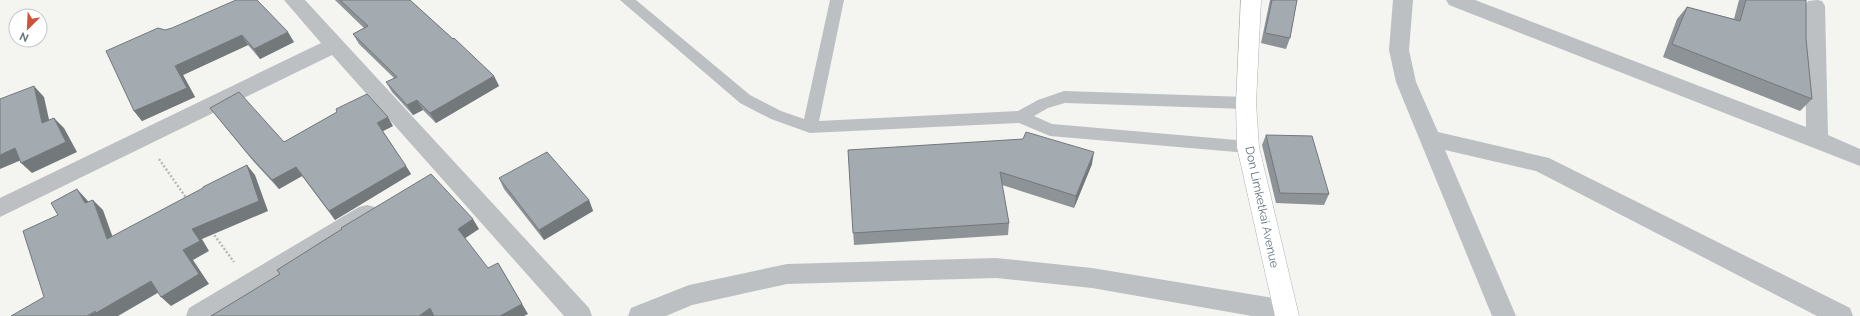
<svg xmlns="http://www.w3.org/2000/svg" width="1860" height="316" viewBox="0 0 1860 316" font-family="Raleway,sans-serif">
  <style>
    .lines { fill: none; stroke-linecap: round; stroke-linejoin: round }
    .secondary-casing { stroke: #afb4b7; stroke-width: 1 }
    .path { stroke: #b6b9bb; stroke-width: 2.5; stroke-dasharray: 2 2; stroke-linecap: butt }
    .lane { fill: #bcc0c3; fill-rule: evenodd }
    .street { fill: #bcc0c3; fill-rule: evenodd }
    .secondary { fill: #fff; fill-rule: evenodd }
    .wall { fill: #8d9397 }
    .shaded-wall { fill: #73787b }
    .building { fill: #a4abb0; stroke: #73787b }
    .labels { text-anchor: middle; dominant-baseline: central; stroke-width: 4; stroke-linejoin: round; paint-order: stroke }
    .street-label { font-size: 12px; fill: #67767f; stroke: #fff }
  </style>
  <rect width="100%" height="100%" fill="#f4f4f1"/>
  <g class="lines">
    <defs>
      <path id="secondary" d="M1241,0h20l-5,103 3,44 40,169h-24l-38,-169 -1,-44z"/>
    </defs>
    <use href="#secondary" class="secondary-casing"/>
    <path class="path" d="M159,159l28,40
      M212,232l22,30"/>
    <path class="lane" d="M620,0h16l114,95 31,16 23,8 26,-119h14l-25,121 199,-10 20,-11 26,-9 182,6 5,2 3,4 -3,4 -5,2 -181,-6 -17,5 -14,8 18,8 196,17 6,2 2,4 -2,4 -6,2 -198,-17 -31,-13 -209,10 -39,-14 -31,-16z"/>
    <path class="street" d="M284,0h21l284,308 3,8h-28l-232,-261 -332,162v-19l321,-155z
      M1393,0h20l-4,50 7,32 22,50 111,26 301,150 3,8h-36l-281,-145 -91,-21 71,166h-24l-96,-234 -7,-32z
      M1446,0h29l331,127 -1,-121 3,-5 9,-1 5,1 3,5 3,129 32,14v17l-411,-161z
      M367,205l8,2 4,7 -4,7 -156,95h-33l3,-8 170,-101z
      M996,258l96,10 193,32 9,3 3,8 -2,5h-43l-160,-28 -96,-10 -209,6 -95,21 -26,11h-38l3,-8 58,-23 98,-21z"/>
    <use href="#secondary" class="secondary"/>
  </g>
  <path class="wall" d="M335,0h75l84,76 5,10 -63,37 -13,-13 -10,5 -21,-23 -6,-10 8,-4 -35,-34 -6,-10 11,-6 -27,-26z
    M1270,0h27l-7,38 -4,11 -25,-6z
    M1739,0h67v39l6,60 -12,12 -137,-54 14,-38 10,-12 47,12z
    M165,30l129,12 -34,17 -12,-14 -65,30 12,22 -53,24 -8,-10z
    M210,108l74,34 109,-16 -10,5 28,43 -76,46 -33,-44 -23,13 -25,-27z
    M1266,135l63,59 -5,11 -48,-2 -14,-58z
    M848,150l244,14 -18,44 -72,-23 7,38 -1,12 -154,10z
    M499,178l90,22 4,11 -49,29 -40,-51z"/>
  <path class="shaded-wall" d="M288,32l6,10 -34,17 -6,-10z
    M242,35l6,10 -65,30 12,22 -53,24 -8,-10 41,-45z
    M494,76l5,10 -63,37 -6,-10z
    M34,86l10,11 8,36 -10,-10z
    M417,100l6,10 -10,5 -6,-10z
    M388,117l5,9 -10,5 -6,-8z
    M54,118l10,10 13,24 -45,21 -11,-10z
    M15,148l11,10 -26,11v-14z
    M1094,152l-2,12 -18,44 2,-12z
    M247,165l8,10 13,36 -66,28 7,12 -16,9 16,24 -38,22 -10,-9 31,-68z
    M406,166l5,8 -76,46 -6,-9z
    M296,167l6,9 -23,13 -7,-9z
    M77,189l10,11 9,13 -11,-10z
    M93,200l10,10 14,39 -10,-10z
    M589,200l4,11 -49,29 -5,-10z
    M473,219l6,10 -15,10 -6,-10z
    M498,263l30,51 -4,2h-24z
    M151,281l10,10 -43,25h-31z
    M430,308l6,8h-17z"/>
  <path class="building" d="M236,0h21l31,32 -34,17 -12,-14 -67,31 12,22 -53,23 -28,-60 52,-23 7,2 7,-2z
    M340,0h70l43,39 1,-1 40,38 -64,37 -13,-13 -10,5 -21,-23 11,-5 -44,-43 15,-8z
    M1272,0h25l-7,38 -25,-5z
    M1746,0h60v39l6,60 -140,-55 15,-37 53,14z
    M34,86l8,37 12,-5 12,24 -45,21 -6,-15 -15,7v-56z
    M239,92l45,50 53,-30 -1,-3 31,-15 21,23 -11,6 29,43 -77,45 -33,-44 -24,13 -24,-26 -38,-46z
    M1026,132l68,20 -18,44 -76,-24 9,51 -156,10 -5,-83 175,-11z
    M1266,135l46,1 17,58 -49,-1z
    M547,152l42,48 -50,30 -40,-52z
    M247,165l12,36 -67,28 8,12 -17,9 16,24 -38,23 -10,-16 -55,32 -1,-2 -8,5h-76l33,-19 -21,-66 35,-16 -7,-12 26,-14 8,14 8,-3 14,39 96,-51v-1z
    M431,174l42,45 -15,10 30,39 10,-5 24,41 -22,12h-66l-4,-8 -11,8h-208l69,-42 -3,-4 65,-41 -1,-1z"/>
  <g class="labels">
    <g class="street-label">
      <text transform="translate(1262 207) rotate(78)">Don Limketkai Avenue</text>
    </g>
  </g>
  <g transform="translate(28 28) rotate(204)"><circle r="19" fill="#ffffff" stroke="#c2c8cc"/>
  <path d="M0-3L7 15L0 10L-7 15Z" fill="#ce5138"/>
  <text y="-6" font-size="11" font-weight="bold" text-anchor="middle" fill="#67767f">N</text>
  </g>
</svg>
